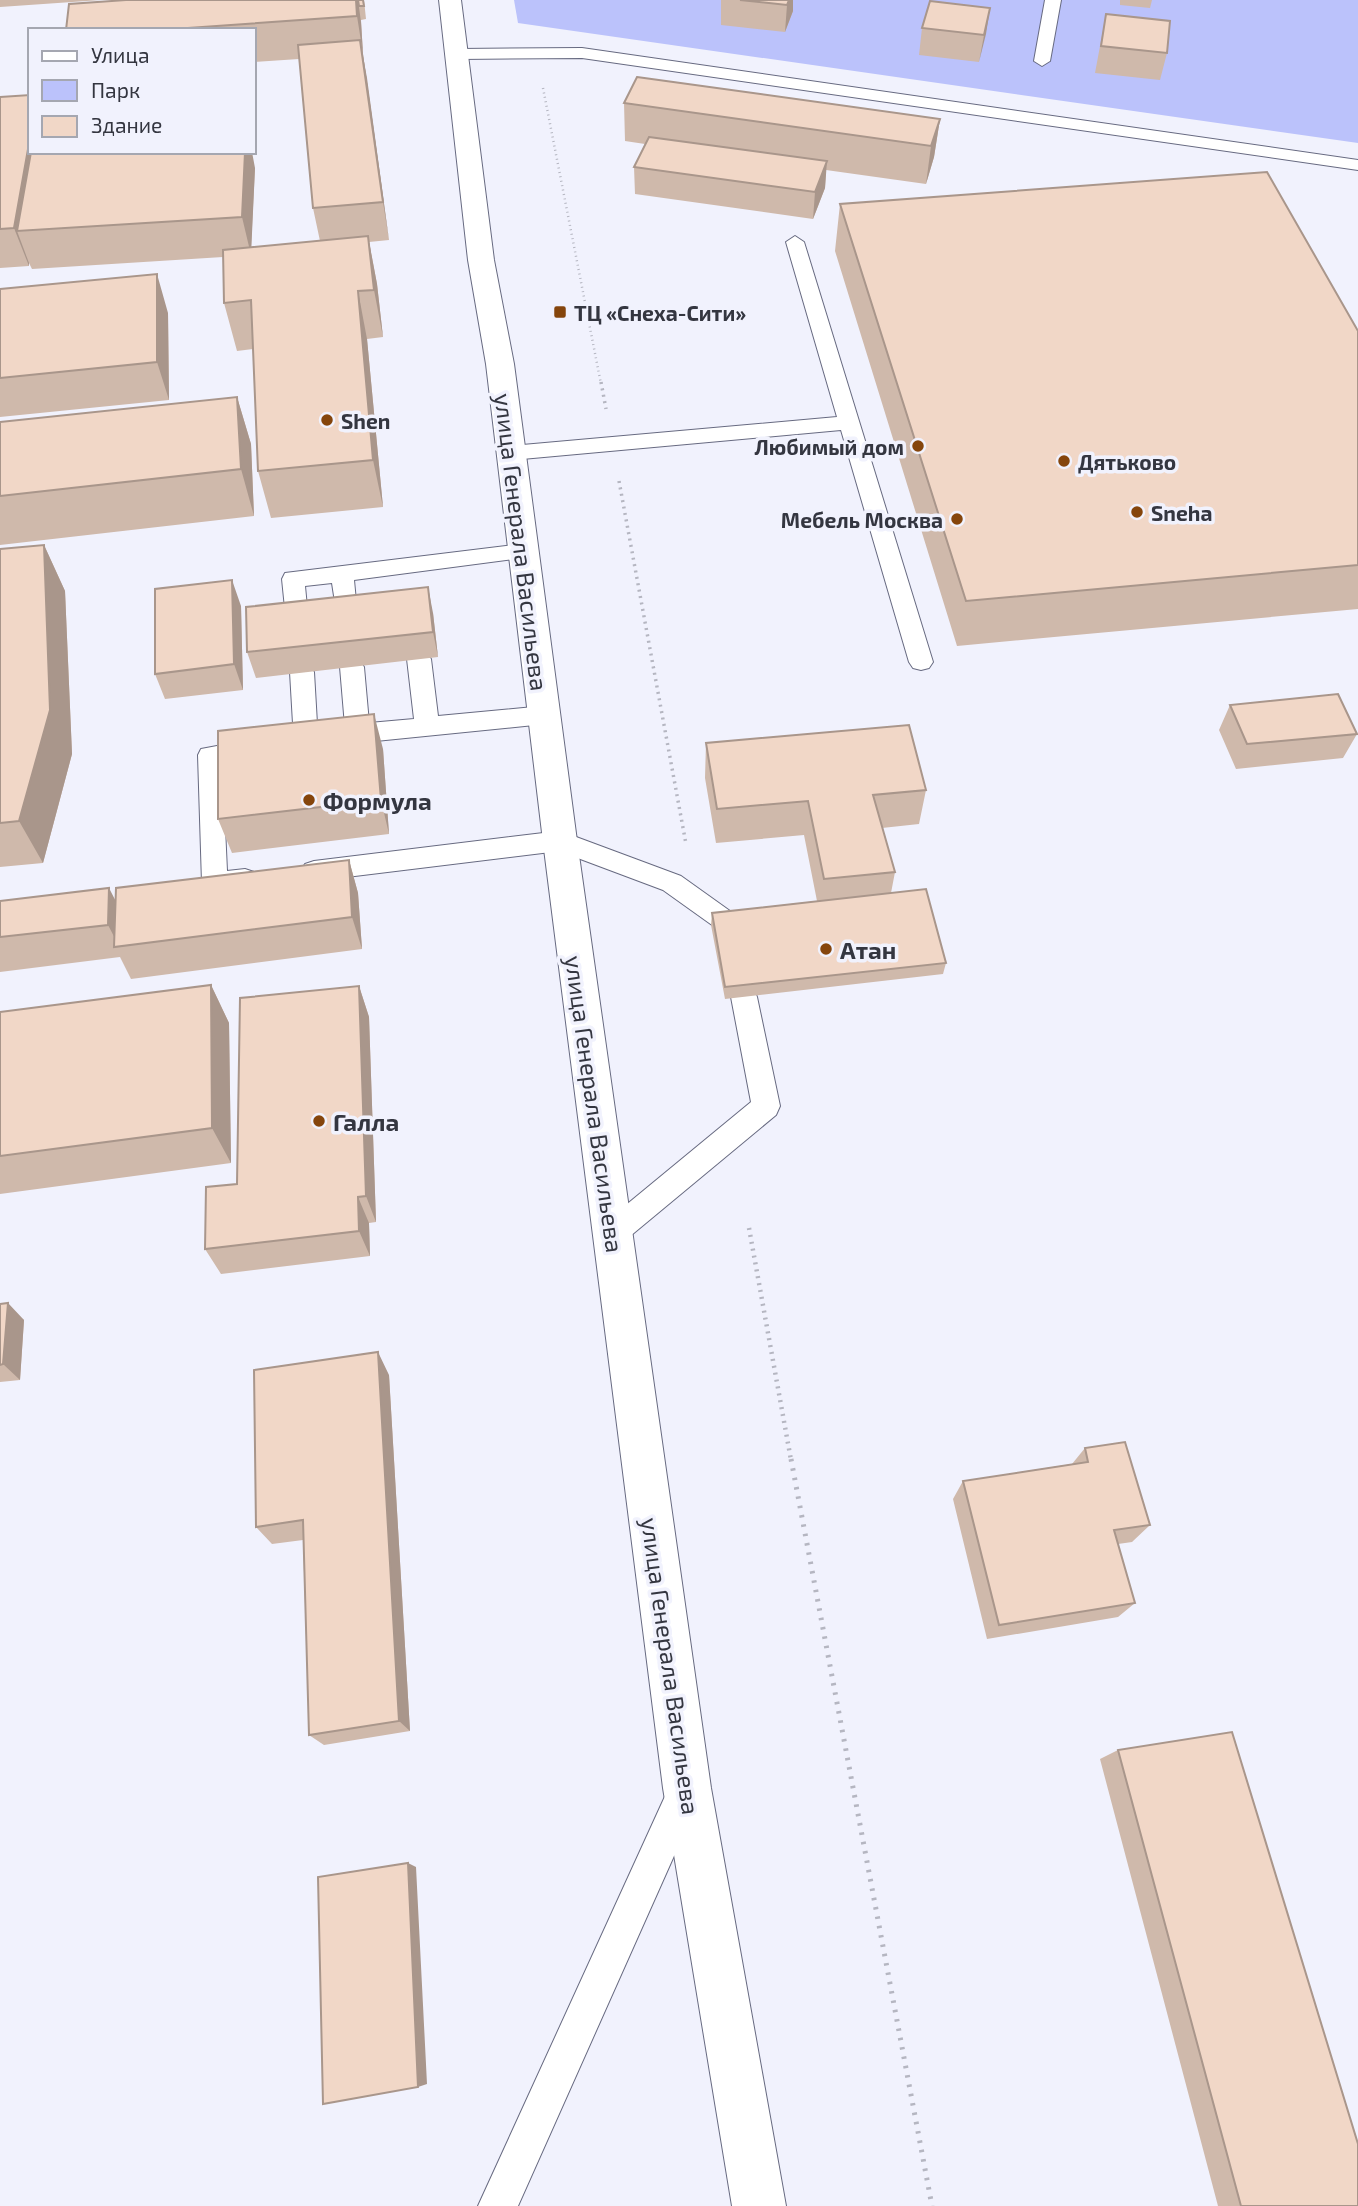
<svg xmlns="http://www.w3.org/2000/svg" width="1358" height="2206" viewBox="0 0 1358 2206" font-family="'Exo 2',sans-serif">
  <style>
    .green { fill: #bbc2fb }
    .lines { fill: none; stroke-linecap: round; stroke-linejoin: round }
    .lane-casing { stroke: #676a81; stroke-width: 2 }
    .secondary-casing { stroke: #676a81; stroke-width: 2 }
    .path-far3 { stroke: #b5b6c1; stroke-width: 2.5; stroke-dasharray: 1 3.5; stroke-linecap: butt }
    .path-far2 { stroke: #b5b6c1; stroke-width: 3.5; stroke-dasharray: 2 4.5; stroke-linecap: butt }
    .path-far1 { stroke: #b5b6c1; stroke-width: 4.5; stroke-dasharray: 2 5; stroke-linecap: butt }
    .path { stroke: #b5b6c1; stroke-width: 5; stroke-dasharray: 2.5 7; stroke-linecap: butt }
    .lane { fill: #fff; fill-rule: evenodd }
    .secondary { fill: #fff; fill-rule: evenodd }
    .wall { fill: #cfb9ab }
    .shaded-wall { fill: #a9968b }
    .building { fill: #f1d7c7; stroke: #a9968b; stroke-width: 2 }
    .poi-dot { fill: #85450c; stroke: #f1f2fd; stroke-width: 2.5 }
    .labels { text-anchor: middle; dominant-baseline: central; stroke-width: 7; stroke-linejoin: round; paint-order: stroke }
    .far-poi-label { font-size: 21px; font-weight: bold; fill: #343640; stroke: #f1f2fd; text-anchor: start }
    .street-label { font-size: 24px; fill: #343640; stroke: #f1f2fd }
    .poi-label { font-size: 24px; font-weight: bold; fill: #343640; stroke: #f1f2fd; text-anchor: start }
  </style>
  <rect width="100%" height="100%" fill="#f1f2fd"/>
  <path class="green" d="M514,0h844v143l-840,-120z"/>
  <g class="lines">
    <defs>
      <path id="lane" d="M1045,0h16l-11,61 -8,5 -8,-5z
        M582,48l776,112v10l-776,-112 -123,1 -8,-5 8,-5z
        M795,236l9,6 129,420 -4,6 -8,2 -8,-2 -4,-6 -68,-232 -330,30 -11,-7 11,-7 326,-29 -51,-175z
        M522,544l8,3 3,5 -3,5 -176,23 4,42 -3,6h-16l-7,-45 -27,3 4,42 -3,6h-16l-3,-6 -5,-49 3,-6z
        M419,651l8,2 4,6 7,57 106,-10 8,3 4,6 -4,6 -8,3 -208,21 -9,-3 -3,-6 3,-6 18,-4 -5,-59 4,-6 8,-2 8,2 4,6 5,56 45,-4 -7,-60 4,-6z
        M302,664l8,2 4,6 4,69 -3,6 -9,3 -9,-3 -3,-6 -4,-69 4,-6z
        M254,739l9,3 3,6 -3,6 -41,8 5,109 18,-2 9,3 4,7 -4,7 -39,7 -9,-3 -4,-7 -4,-128 3,-6z
        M560,831l121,45 56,40 4,7 -4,7 -9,4 -9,-4 -56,-40 -104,-39 -245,30 -9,-3 -4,-7 4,-7 9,-3z
        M744,986l10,3 3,8 23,109 -4,9 -153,127 -10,4 -10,-4 -5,-9 5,-9 148,-122 -20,-105 3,-8z
        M684,1775l12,6 6,12 -184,413h-40l194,-425z"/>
      <path id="secondary" d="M439,0h22l33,260 20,104 63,477 134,947 75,418h-54l-69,-418 -120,-947 -57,-477 -18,-104z"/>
    </defs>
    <use href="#lane" class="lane-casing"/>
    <use href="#secondary" class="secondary-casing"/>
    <path class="path-far3" d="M543,88l58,296"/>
    <path class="path-far2" d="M601,382l5,27
      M619,481l67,363"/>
    <path class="path-far1" d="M749,1228l42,232"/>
    <path class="path" d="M791,1459l141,747"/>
    <use href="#lane" class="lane"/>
    <use href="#secondary" class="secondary"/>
  </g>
  <path class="wall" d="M0,0h101l-101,7z
    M364,0l2,19 -5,1 2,34 26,186 -20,2 8,42 6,53 -16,2 16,168 -112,11 -13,-47 -5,-122 -16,2 -13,-48 -1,-46 -191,12 -3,-6v3l-29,2v-171l30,55 225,16 -4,79 69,-6 -7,-33 -14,-149 -45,3v-32h-188z
    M721,0h72v11l-8,21 -64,-7z
    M1120,0h32l-2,8 -30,-3z
    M990,8l-11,54 -60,-7 3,-27z
    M1106,14l61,39 -7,27 -65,-7z
    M624,103l316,16 -6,38 -8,27 -100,-14 -1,18 -12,31 -178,-25 -1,-27 11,-23 -20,-3z
    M840,204l518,127v278l-401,37 -122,-395z
    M0,289l168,24 1,87 -169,17z
    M237,397l14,47 3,72 -254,29v-123z
    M44,545l21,46 7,163 -29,109 -43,4v-318z
    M241,606l2,84 -78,9 -10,-25z
    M433,613l5,44 -182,21 -9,-26z
    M1230,705l127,29 -14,24 -107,11 -17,-39z
    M706,743l220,47 -7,34 -37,4 13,44 -4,21 55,70 -3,11 -218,25 -14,-74 1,-12 105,-12 -13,-66 -88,8 -11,-65z
    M383,749l6,85 -157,19 -14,-34z
    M349,860l9,33 4,56 -231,30 -11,-22 -120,15v-71l115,-1z
    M211,985l18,38 2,140 -231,31v-182z
    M359,986l10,31 7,205 -7,1 1,33 -149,18 -16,-25 32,-65z
    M0,1304l24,16 -4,60 -20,2z
    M389,1375l21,356 -86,14 -15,-10 -6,-195 -31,4 -16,-17z
    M1085,1448l65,77 -18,17 -14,2 17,59 -17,14 -131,22 -34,-140 10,-18 109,-17z
    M1118,1750l240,456h-140l-118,-447z"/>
  <path class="shaded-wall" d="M356,0h2l3,22 2,32 -6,-38z
    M789,0h4v11l-8,21 2,-27z
    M990,8l-4,26 -7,28 5,-27z
    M360,40l7,38 22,162 -6,-38z
    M940,119l-6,38 -8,27 5,-38z
    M30,138v14h17l-30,79 12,32v3l-15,-38z
    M245,152h7l3,16 -4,87 -9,-38z
    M827,161l-2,27 -12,31 2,-27z
    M368,236l9,48 6,53 -9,-47z
    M157,274l11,39 1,87 -12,-38z
    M358,291l9,48 16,168 -10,-47z
    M237,397l14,47 3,72 -13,-47z
    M44,545l21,46 7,163 -29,109 -24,-42z
    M232,580l9,26 2,84 -9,-26z
    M428,587l5,26 5,44 -5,-25z
    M374,714l9,35 6,85 -8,-34z
    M349,860l9,33 4,56 -10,-32z
    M109,888l17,33 -7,25 -11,-21z
    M211,985l18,38 2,140 -19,-35z
    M359,986l10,31 7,205 -10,-26z
    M358,1197l11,26 1,33 -11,-25z
    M8,1303l16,17 -4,60 -17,-16z
    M378,1352l11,23 21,356 -11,-10z
    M408,1863l8,4 11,217 -9,3z"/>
  <path class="building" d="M126,0h230l1,16 -198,14h-93l3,-26z
    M358,0h5l1,6h-5z
    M740,0h49l-2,5z
    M930,1l60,7 -6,27 -62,-7z
    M1106,14l64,7 -3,32 -66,-7z
    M360,40l23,162 -70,6 -15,-163z
    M637,77l303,42 -9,27 -307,-43z
    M30,95v43l-16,90 -14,1v-132z
    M649,137l178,24 -12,31 -181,-25z
    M31,152h214l-3,65 -225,14z
    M1267,172l91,159v234l-392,36 -126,-397z
    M368,236l6,54 -16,1 15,169 -115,11 -7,-171 -27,3 -1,-53z
    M157,274v88l-157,16v-89z
    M237,397l4,72 -241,27v-74z
    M44,545l6,165 -31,111 -19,2v-274z
    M232,580l2,84 -79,10v-85z
    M428,587l5,45 -186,20 -1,-45z
    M1338,694l19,40 -110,10 -17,-39z
    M374,714l7,86 -163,19v-88z
    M909,725l17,65 -53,5 22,77 -71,7 -16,-78 -91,8 -11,-66z
    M349,860l3,57 -238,30 2,-59z
    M109,888l-1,37 -108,12v-36z
    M926,889l20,74 -221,24 -13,-74z
    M211,985l1,143 -212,28v-144z
    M359,986l7,210 -8,1 1,34 -154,18 1,-62 31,-3 3,-186z
    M8,1303l-5,61 -3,1v-61z
    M378,1352l21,369 -90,14 -6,-215 -47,7 -2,-157z
    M1125,1442l25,83 -36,5 21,73 -136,22 -36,-144 125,-19 -3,-14z
    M1232,1732l126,412v62h-117l-123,-456z
    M408,1863l10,224 -95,17 -5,-227z"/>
  <g class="poi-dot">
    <rect x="553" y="305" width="14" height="14" rx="3.5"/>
    <circle cx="327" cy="420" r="7"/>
    <circle cx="918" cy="446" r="7"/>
    <circle cx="1064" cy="461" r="7"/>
    <circle cx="1137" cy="512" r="7"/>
    <circle cx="957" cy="519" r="7"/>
    <circle cx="309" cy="800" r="7"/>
    <circle cx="826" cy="949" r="7"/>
    <circle cx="319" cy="1121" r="7"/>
  </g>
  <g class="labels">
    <g class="far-poi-label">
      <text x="574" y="312">ТЦ «Снеха-Сити»</text>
      <text x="341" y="420">Shen</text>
      <text x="904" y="446" text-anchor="end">Любимый дом</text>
      <text x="1078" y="461">Дятьково</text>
      <text x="1151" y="512">Sneha</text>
      <text x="943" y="519" text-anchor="end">Мебель Москва</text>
    </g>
    <g class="street-label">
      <text transform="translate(522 542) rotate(83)">улица Генерала Васильева</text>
      <text transform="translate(595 1104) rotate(82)">улица Генерала Васильева</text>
      <text transform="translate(671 1666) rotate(82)">улица Генерала Васильева</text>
    </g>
    <g class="poi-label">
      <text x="323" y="800">Формула</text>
      <text x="840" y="949">Атан</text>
      <text x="333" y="1121">Галла</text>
    </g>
  </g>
  <rect x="28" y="28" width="228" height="126" fill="#f1f2fd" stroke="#a5a7b1" stroke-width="2"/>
  <rect x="42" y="51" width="35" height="10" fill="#ffffff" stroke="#a5a7b1" stroke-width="2"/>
  <text x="91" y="63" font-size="21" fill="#343640">Улица</text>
  <rect x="42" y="80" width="35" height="21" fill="#bbc2fb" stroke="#a5a7b1" stroke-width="2"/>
  <text x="91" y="98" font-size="21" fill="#343640">Парк</text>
  <rect x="42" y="116" width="35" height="21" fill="#f1d7c7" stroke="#a5a7b1" stroke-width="2"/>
  <text x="91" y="133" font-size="21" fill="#343640">Здание</text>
</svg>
